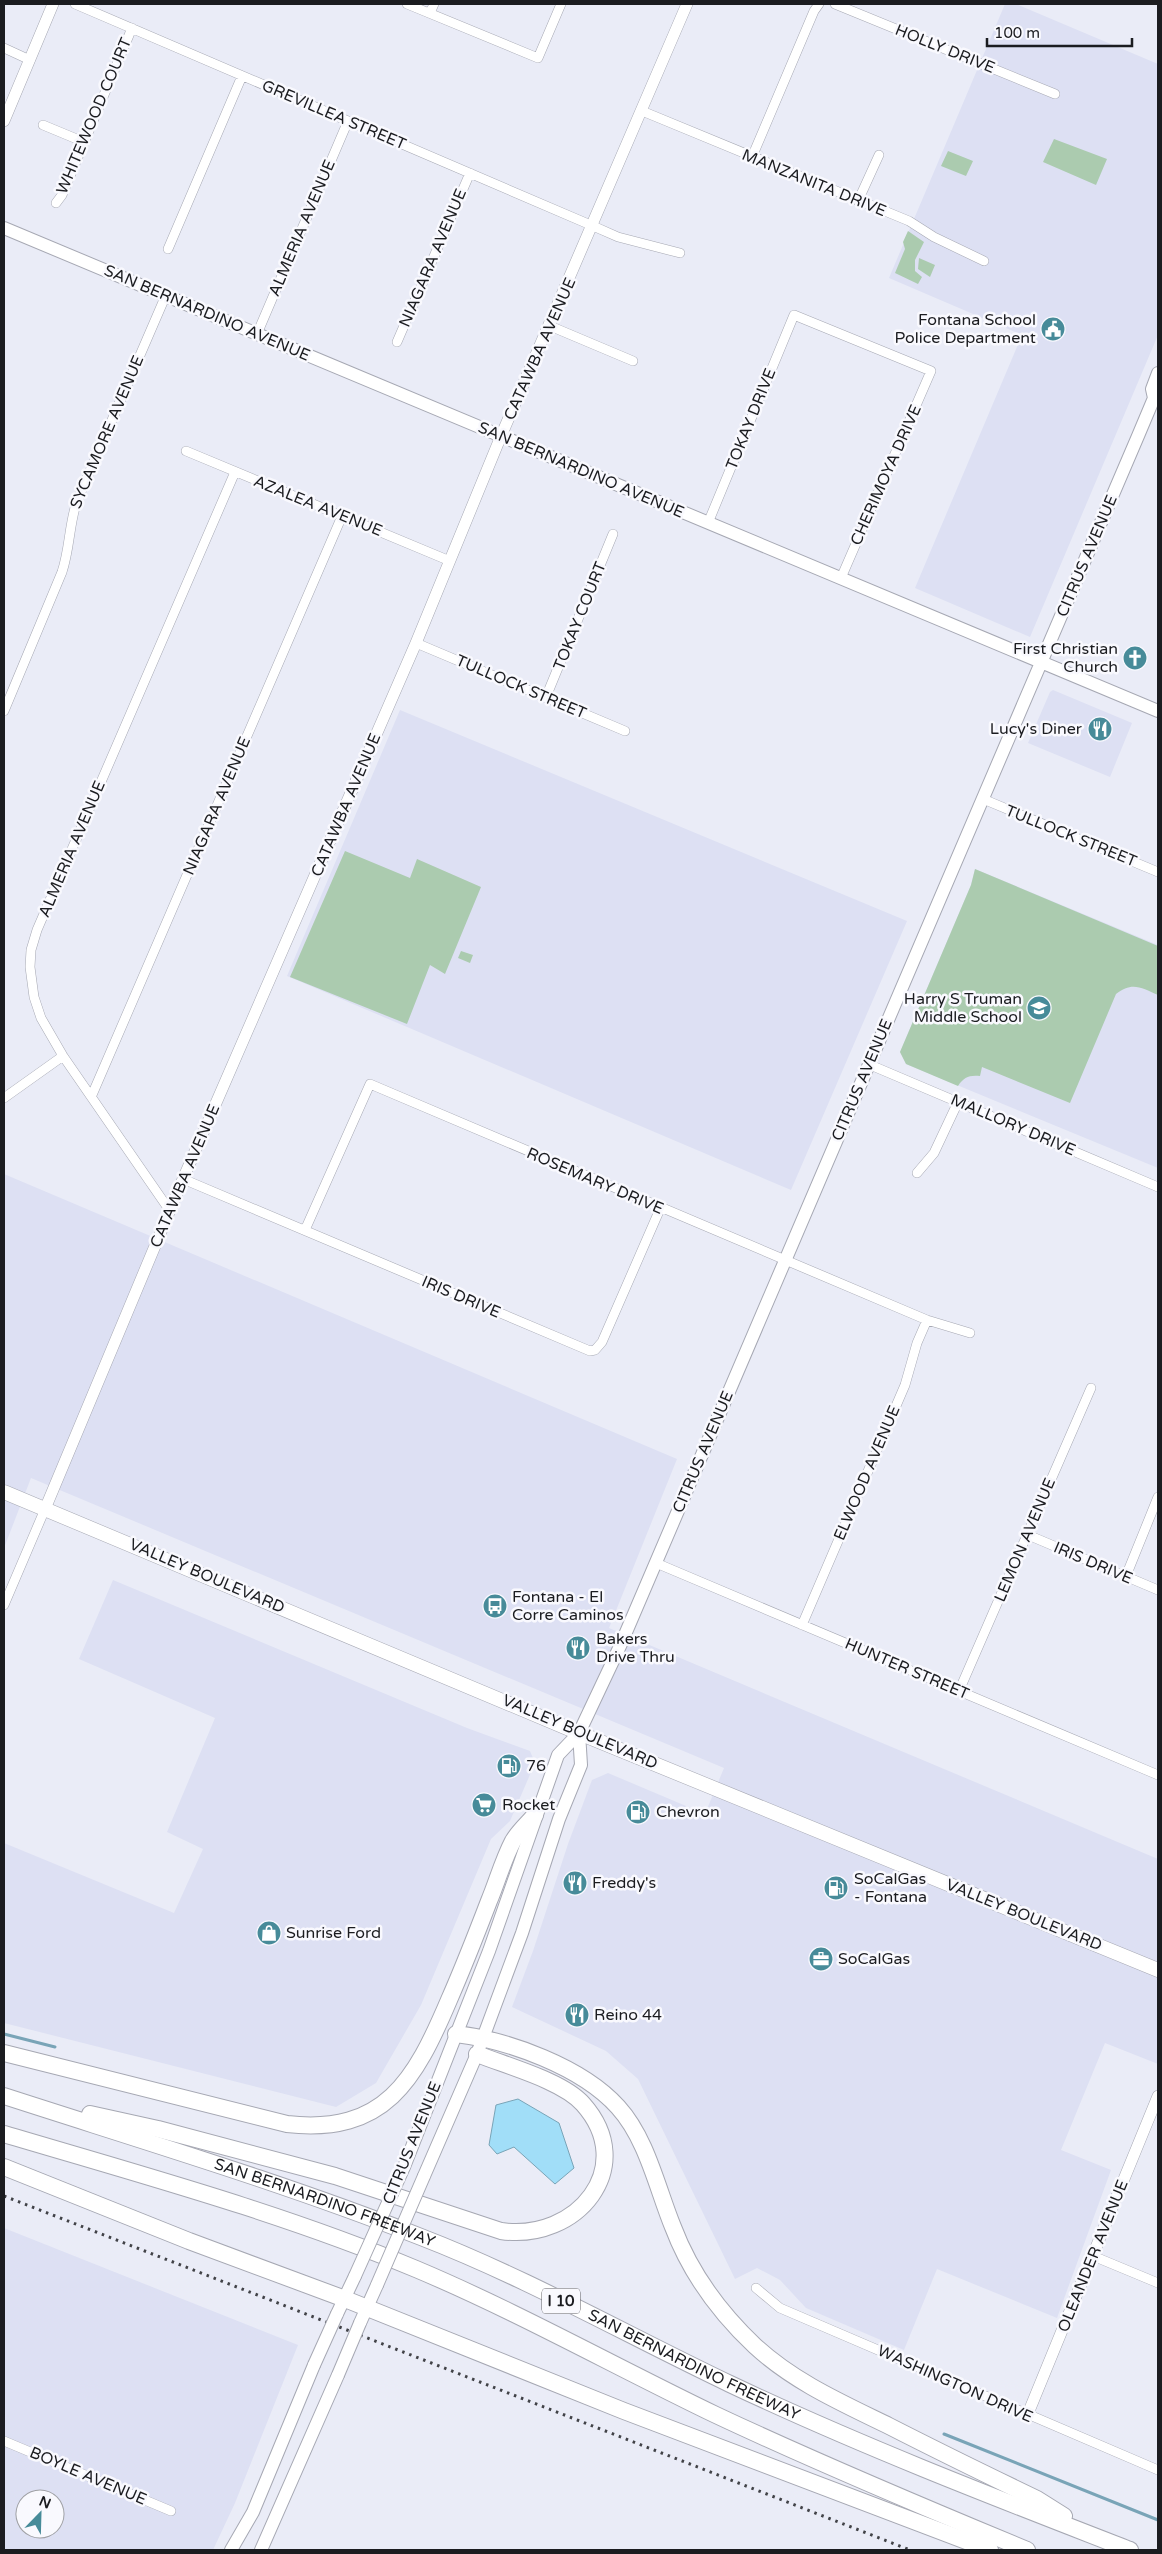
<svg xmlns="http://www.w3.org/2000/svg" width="1162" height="2554" viewBox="0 0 1162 2554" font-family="'Varela Round',sans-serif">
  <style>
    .built { fill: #dde0f3; fill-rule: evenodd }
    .green { fill: #abcbaf }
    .water { fill: #a1def8; stroke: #79a4b7 }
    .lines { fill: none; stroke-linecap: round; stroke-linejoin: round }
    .stream { stroke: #79a4b7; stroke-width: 3 }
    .minor-casing { stroke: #a6a8b3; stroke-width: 10 }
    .tertiary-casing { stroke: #a6a8b3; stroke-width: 12 }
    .secondary-casing { stroke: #a6a8b3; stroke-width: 14 }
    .primary-casing { stroke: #a6a8b3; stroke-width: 15 }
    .motorway-casing { stroke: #a6a8b3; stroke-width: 18 }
    .minor { stroke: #fff; stroke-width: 9 }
    .tertiary { stroke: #fff; stroke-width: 11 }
    .secondary { stroke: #fff; stroke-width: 12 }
    .primary { stroke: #fff; stroke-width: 14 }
    .motorway { stroke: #fff; stroke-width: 16 }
    .rail { stroke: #414247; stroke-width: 3; stroke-dasharray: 2.5 5; stroke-linecap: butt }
    .secondary-bridge-casing { stroke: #a6a8b3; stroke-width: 14; stroke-linecap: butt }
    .secondary-bridge { stroke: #fff; stroke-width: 12 }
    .labels { text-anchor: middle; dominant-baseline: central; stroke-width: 5; stroke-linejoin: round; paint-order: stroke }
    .shield { fill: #f9f9fe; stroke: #5e5e63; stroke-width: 1 }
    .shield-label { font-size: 15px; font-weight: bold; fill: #1b1c20 }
    .street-label { font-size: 16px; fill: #1b1c20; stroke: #f9f9fe }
    .poi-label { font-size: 16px; fill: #1b1c20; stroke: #f9f9fe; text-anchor: start }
  </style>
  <rect width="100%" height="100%" fill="#eaecf7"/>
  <path class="built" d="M1005,4h11l142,60v271l-128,302 -115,-49 107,-253 -133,-57z
    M1053,690l79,33 -22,54 -82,-34 22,-51z
    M400,710l507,211 -116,269 -504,-214z
    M975,869l183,76v223l-252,-104 -6,-12 71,-167z
    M4,1174l673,285 -68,169 549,231v205l-53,-21 -44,107 50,20 -54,148 -120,-49 -33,81 -98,-42 -26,-28 -23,-12 -22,11 -97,-200 -32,-28 -94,-44 21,-56 35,-107 24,-64 16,-7 97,41 19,-46 -693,-290 -27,70z
    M113,1580l354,148 63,23 5,12 -25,58 -19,18 -70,166 -45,78 -40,24 -332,-84v-180l170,70 29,-64 -36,-17 48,-114 -136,-59z
    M4,2228l294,117 -63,158 -22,47h-209zM25,2499h30v30h-30z"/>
  <path class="green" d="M1054,139l53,20 -11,26 -53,-23z
    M948,151l25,10 -7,15 -25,-10z
    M908,231l16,11 -9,18v11l7,6 -4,7 -23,-11 10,-24 -2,-7z
    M919,258l16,7 -5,12 -12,-8z
    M345,851l65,27 7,-19 64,28 -36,87 -15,-9 -23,59 -117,-47z
    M975,869l183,77v49c-16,-7 -26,-14 -42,-1l-46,109 -88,-36 -2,9c-11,-1 -16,1 -22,10l-52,-22 -6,-12 71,-167z
    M461,951l12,4 -3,8 -12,-5z"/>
  <path class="water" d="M518,2099l41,24 15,45 -19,16 -41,-37 -17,7 -8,-9 7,-40z"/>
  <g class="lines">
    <path class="stream" d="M4,2034l51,13
      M944,2434l214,86"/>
    <defs>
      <path id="minor" d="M75,4l518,222 25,11 62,16
        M407,4l131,54 23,-54
        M835,4l220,90
        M430,13l4,-9
        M4,48l26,12
        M642,111l267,110 25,16 50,24
        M43,125l41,17
        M752,157l62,-146 5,-7
        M858,201l21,-46
        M56,203l6,-8 70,-167
        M168,249l74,-173
        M550,326l83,35
        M257,334l91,-213
        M397,342l73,-169
        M186,451l264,110
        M708,523l86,-208 137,56 -90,207
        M416,643l209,88
        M546,697l67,-163
        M4,711l58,-139c8,-24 7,-48 15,-71l89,-206
        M983,799l175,73
        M868,1064l290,123
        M92,1095l250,-579
        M4,1098l59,-42
        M917,1173l17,-20 24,-51
        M183,1179l407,172 5,-1 7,-8 58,-133
        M170,1211l-107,-155 -22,-38 -7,-21 -4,-30 1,-17 6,-20 198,-458
        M305,1230l65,-146 557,236 43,13
        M1028,1535l130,55
        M656,1563l502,212
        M1126,1576l32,-79
        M4,1605l41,-96
        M802,1625l103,-240 12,-42 10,-23
        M959,1691l132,-303
        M1093,2256l65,27
        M756,2288l24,20 378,162
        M4,2441l167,70"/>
      <path id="tertiary" d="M4,121l49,-117
        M45,1509l138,-330 233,-536 85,-207 186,-432
        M1027,2416l131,-320"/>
      <path id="secondary" d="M4,228l1154,483
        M404,2167l85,-216 69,-196 21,-22 42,-89 517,-1208 16,-38 -2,-9 6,-16
        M424,2176l53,-122 45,-121 37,-114 22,-54 -2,-32
        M337,2314l18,-38
        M360,2323l17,-38
        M231,2550l22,-38 61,-147
        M261,2550l77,-175"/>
      <path id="primary" d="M4,1492l575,241 579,237"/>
      <g id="motorway">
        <path d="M456,2034c52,6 126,33 162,73 29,32 39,81 55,120 17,45 47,86 82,119 39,36 87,57 134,80 49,25 98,49 148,73l27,17"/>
        <path d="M4,2053l283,71c98,11 128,-44 162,-124 14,-32 27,-65 40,-99 8,-19 14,-41 24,-60 5,-9 15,-18 22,-26"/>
        <path id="s1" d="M4,2096c139,45 280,87 417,141 106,41 206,98 309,147 131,62 266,114 400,166"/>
        <path d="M90,2114l68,15 177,47 166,55c76,11 138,-64 82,-127 -20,-23 -76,-38 -106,-50"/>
        <path d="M4,2134c138,41 278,79 412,135 102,43 200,98 300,146 102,48 207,92 311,135"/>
        <path d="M4,2167l185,74 156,58 279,112 366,139"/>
      </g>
    </defs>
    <use href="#minor" class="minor-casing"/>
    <use href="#tertiary" class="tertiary-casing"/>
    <use href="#secondary" class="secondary-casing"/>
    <use href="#primary" class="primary-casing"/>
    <use href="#motorway" class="motorway-casing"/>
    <use href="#minor" class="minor"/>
    <use href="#tertiary" class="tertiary"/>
    <use href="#secondary" class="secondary"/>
    <use href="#primary" class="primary"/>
    <use href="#motorway" class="motorway"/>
    <path class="rail" d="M4,2196l906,354"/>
    <defs>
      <path id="secondary-bridge" d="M355,2276l49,-109
        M377,2285l47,-109
        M314,2365l23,-51
        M338,2375l22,-52"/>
    </defs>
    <use href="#secondary-bridge" class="secondary-bridge-casing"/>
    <use href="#secondary-bridge" class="secondary-bridge"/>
  </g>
  <defs>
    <symbol id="civic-disc" viewBox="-11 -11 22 22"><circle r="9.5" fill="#478b99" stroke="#f9f9fe"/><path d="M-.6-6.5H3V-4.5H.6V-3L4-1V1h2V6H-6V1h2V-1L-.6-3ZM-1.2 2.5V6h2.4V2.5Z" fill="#fff"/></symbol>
    <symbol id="church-disc" viewBox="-11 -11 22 22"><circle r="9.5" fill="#478b99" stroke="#f9f9fe"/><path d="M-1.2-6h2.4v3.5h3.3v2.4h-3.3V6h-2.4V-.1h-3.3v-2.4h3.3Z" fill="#fff"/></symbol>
    <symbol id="restaurant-disc" viewBox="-11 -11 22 22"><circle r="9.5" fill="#478b99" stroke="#f9f9fe"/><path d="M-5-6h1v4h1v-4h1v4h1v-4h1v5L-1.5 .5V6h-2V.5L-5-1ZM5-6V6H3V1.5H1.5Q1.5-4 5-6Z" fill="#fff"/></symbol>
    <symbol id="school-disc" viewBox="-11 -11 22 22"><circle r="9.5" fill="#478b99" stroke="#f9f9fe"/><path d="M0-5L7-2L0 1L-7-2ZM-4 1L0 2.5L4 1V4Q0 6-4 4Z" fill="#fff"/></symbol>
    <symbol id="bus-disc" viewBox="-11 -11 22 22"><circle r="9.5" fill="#478b99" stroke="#f9f9fe"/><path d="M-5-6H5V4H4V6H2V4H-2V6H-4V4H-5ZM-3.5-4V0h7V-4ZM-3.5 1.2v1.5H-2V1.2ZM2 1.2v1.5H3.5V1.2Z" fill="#fff"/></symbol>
    <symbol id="fuel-disc" viewBox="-11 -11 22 22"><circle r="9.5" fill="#478b99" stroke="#f9f9fe"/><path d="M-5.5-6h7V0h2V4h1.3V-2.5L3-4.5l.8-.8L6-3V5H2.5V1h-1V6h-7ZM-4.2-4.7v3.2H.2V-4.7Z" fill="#fff"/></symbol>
    <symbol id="supermarket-disc" viewBox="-11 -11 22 22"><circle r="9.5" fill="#478b99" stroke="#f9f9fe"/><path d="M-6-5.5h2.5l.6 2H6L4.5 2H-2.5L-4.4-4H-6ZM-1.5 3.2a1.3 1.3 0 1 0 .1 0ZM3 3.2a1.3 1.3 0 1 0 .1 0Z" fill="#fff"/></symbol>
    <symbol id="shop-disc" viewBox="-11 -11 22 22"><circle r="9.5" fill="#478b99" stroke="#f9f9fe"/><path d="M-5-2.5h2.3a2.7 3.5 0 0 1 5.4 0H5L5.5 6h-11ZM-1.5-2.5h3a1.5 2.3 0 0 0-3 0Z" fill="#fff"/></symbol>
    <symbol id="office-disc" viewBox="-11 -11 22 22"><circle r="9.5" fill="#478b99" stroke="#f9f9fe"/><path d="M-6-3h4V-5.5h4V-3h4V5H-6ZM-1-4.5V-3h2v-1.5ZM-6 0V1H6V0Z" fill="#fff"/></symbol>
  </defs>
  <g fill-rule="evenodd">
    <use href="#civic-disc" x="1039" y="315" width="28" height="28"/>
    <use href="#church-disc" x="1121" y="644" width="28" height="28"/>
    <use href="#restaurant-disc" x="1086" y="715" width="28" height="28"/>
    <use href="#school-disc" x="1025" y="994" width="28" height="28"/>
    <use href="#bus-disc" x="481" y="1592" width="28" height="28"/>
    <use href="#restaurant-disc" x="564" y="1634" width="28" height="28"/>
    <use href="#fuel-disc" x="495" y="1752" width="28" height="28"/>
    <use href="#supermarket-disc" x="470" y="1791" width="28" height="28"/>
    <use href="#fuel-disc" x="624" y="1798" width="28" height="28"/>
    <use href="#restaurant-disc" x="561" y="1869" width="28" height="28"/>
    <use href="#fuel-disc" x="822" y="1874" width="28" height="28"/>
    <use href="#shop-disc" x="255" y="1919" width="28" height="28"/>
    <use href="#office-disc" x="807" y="1945" width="28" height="28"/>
    <use href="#restaurant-disc" x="563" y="2001" width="28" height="28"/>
  </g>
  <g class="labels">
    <rect class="shield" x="542" y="2288.5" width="38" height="25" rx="4"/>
    <g class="shield-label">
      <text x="561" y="2301">I 10</text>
    </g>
    <g class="street-label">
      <text transform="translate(945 49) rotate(22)">HOLLY DRIVE</text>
      <text transform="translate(334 115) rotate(23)">GREVILLEA STREET</text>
      <text transform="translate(94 116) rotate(-67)">WHITEWOOD COURT</text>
      <text transform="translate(814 183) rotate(22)">MANZANITA DRIVE</text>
      <text transform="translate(302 228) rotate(-67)">ALMERIA AVENUE</text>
      <text transform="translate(433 258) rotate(-67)">NIAGARA AVENUE</text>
      <text transform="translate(207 313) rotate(23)">SAN BERNARDINO AVENUE</text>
      <text transform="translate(540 349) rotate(-66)">CATAWBA AVENUE</text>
      <text transform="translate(751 419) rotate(-68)">TOKAY DRIVE</text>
      <text transform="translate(107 432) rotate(-67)">SYCAMORE AVENUE</text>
      <text transform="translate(581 470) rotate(23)">SAN BERNARDINO AVENUE</text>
      <text transform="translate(886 475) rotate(-66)">CHERIMOYA DRIVE</text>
      <text transform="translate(318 506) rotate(22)">AZALEA AVENUE</text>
      <text transform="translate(1087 556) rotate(-67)">CITRUS AVENUE</text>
      <text transform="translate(580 616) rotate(-68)">TOKAY COURT</text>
      <text transform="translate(521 687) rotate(23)">TULLOCK STREET</text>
      <text transform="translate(346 805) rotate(-67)">CATAWBA AVENUE</text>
      <text transform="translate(217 806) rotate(-67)">NIAGARA AVENUE</text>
      <text transform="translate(1071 836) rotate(22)">TULLOCK STREET</text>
      <text transform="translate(72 849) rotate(-67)">ALMERIA AVENUE</text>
      <text transform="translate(862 1080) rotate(-67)">CITRUS AVENUE</text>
      <text transform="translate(1013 1125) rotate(23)">MALLORY DRIVE</text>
      <text transform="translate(185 1176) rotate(-67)">CATAWBA AVENUE</text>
      <text transform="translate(595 1181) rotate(23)">ROSEMARY DRIVE</text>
      <text transform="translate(461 1297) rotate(23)">IRIS DRIVE</text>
      <text transform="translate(703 1452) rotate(-67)">CITRUS AVENUE</text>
      <text transform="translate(867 1473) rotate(-67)">ELWOOD AVENUE</text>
      <text transform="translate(1025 1540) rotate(-67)">LEMON AVENUE</text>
      <text transform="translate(1093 1563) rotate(23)">IRIS DRIVE</text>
      <text transform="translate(207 1576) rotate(23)">VALLEY BOULEVARD</text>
      <text transform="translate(907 1669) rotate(23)">HUNTER STREET</text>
      <text transform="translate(580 1732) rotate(23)">VALLEY BOULEVARD</text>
      <text transform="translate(1024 1915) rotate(22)">VALLEY BOULEVARD</text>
      <text transform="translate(412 2143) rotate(-68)">CITRUS AVENUE</text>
      <text stroke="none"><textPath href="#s1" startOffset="338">SAN BERNARDINO FREEWAY</textPath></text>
      <text transform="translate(1093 2256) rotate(-68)">OLEANDER AVENUE</text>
      <text stroke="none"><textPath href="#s1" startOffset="742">SAN BERNARDINO FREEWAY</textPath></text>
      <text transform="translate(955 2384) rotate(24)">WASHINGTON DRIVE</text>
      <text transform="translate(88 2476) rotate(23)">BOYLE AVENUE</text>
    </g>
    <g class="poi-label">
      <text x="1036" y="320" text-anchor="end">Fontana School<tspan x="1036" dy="18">Police Department</tspan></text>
      <text x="1118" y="649" text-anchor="end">First Christian<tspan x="1118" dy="18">Church</tspan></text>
      <text x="1082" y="729" text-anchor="end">Lucy's Diner</text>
      <text x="1022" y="999" text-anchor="end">Harry S Truman<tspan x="1022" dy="18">Middle School</tspan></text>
      <text x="512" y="1597">Fontana - El<tspan x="512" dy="18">Corre Caminos</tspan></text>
      <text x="596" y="1639">Bakers<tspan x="596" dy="18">Drive Thru</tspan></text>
      <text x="526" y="1766">76</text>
      <text x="502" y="1805">Rocket</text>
      <text x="656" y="1812">Chevron</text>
      <text x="854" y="1879">SoCalGas<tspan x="854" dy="18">- Fontana</tspan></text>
      <text x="592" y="1883">Freddy's</text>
      <text x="286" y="1933">Sunrise Ford</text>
      <text x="838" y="1959">SoCalGas</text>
      <text x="594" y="2015">Reino 44</text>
    </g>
  </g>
  <rect width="1162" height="2554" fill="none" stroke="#1b1c20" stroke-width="10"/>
  <g transform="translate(40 2514) rotate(23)"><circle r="24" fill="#f9f9fe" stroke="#a0a1a5"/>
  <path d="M0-4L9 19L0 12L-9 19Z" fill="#478b99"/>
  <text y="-8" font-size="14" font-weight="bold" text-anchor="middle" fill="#1b1c20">N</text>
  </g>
  <path d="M987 38v8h145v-8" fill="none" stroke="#1b1c20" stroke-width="2.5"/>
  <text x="994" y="38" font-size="15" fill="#1b1c20" stroke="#f9f9fe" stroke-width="4" paint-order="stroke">100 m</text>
</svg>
